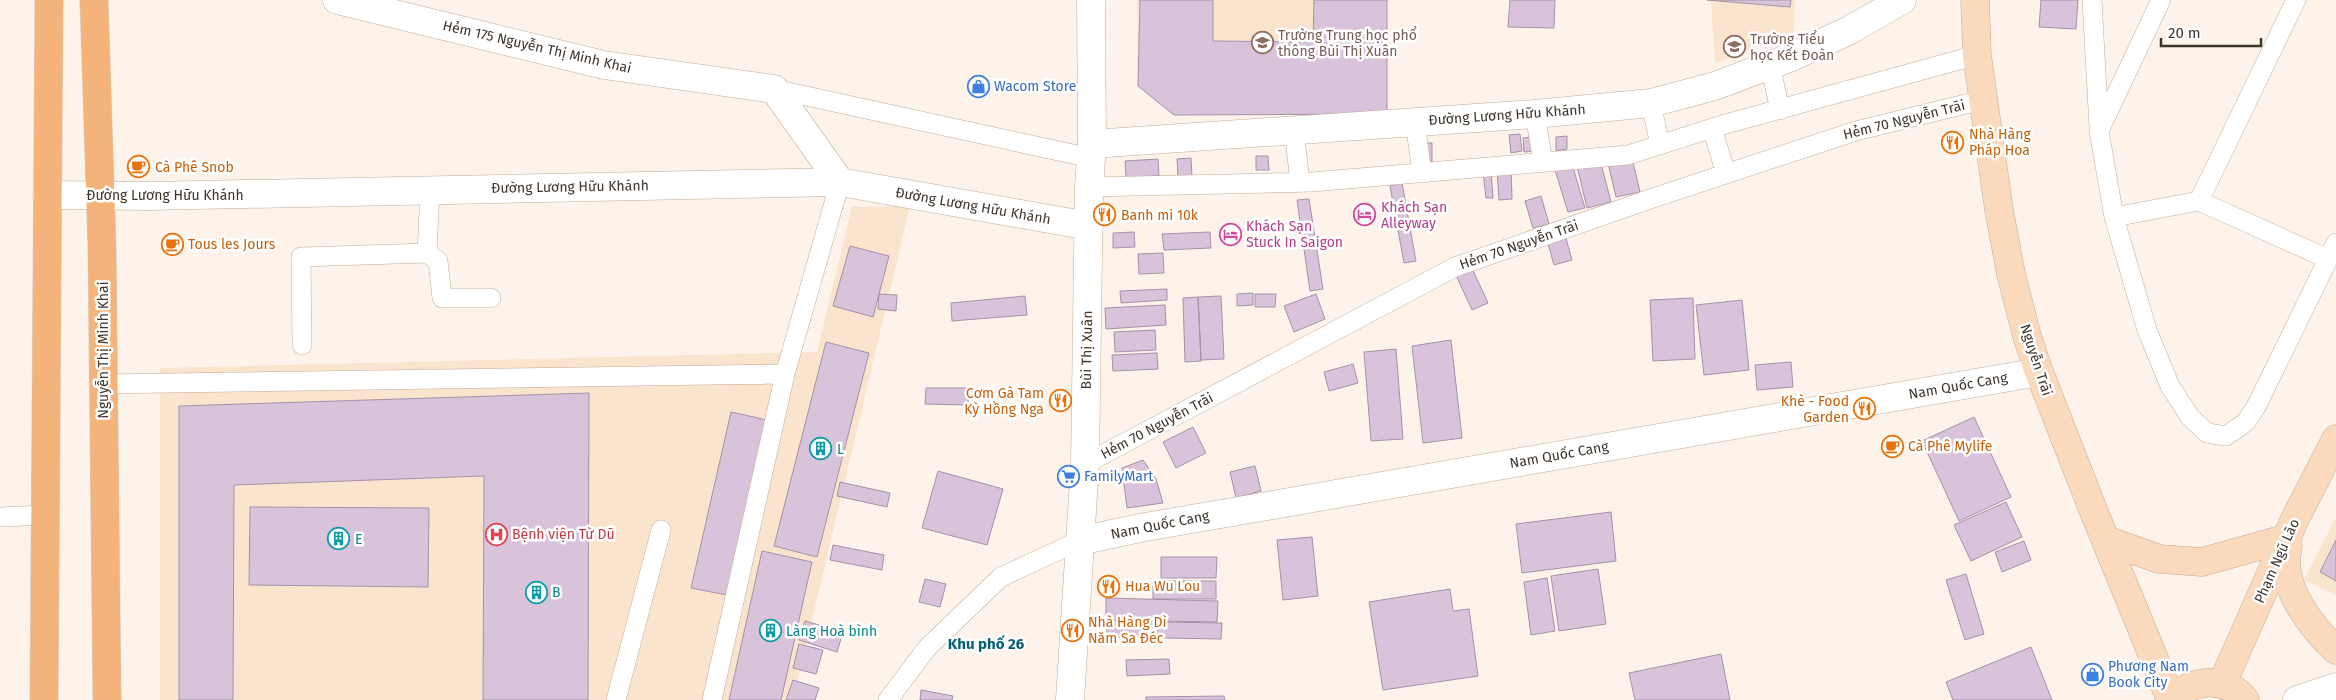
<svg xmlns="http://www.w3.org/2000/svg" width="2336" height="700" viewBox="0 0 2336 700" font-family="'Fira Sans',sans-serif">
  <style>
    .built { fill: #fbe4cd }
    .building { fill: #d8c3db; stroke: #a591a8 }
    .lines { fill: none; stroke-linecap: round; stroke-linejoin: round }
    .service-casing { stroke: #c2ab96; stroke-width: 20 }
    .minor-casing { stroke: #c2ab96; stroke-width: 29 }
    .tertiary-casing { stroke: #c2ab96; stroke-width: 29 }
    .secondary-casing { stroke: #c2ab96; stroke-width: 29 }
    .primary-casing { stroke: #d4d2d0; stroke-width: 29 }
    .service { stroke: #fff; stroke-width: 19 }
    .minor { stroke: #fff; stroke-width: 28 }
    .tertiary { stroke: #fff; stroke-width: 28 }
    .secondary { stroke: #fad9bd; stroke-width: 28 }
    .primary { stroke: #f4b37b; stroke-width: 28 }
    .labels { text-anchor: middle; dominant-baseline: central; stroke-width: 5; stroke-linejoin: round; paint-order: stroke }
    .education-label { font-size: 14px; fill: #785e54; stroke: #fff; text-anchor: start }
    .street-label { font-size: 14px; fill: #3d342b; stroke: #fff }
    .shop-label { font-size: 14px; fill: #366cbe; stroke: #fff; text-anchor: start }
    .food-label { font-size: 14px; fill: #c56008; stroke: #fff; text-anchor: start }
    .hotel-label { font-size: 14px; fill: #b23c85; stroke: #fff; text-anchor: start }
    .culture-label { font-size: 14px; fill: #0d838f; stroke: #fff; text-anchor: start }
    .health-label { font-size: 14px; fill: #be3a42; stroke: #fff; text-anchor: start }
    .neighbourhood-label { font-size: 15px; font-weight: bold; fill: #035e72; stroke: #fff }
  </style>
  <rect width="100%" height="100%" fill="#fdf3ea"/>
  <path class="built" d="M1137,0h250v114l-249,-28z
    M1707,0h88l-1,31 -79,33 -4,-63z
    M910,206l-117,494h-633v-332l657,-16 35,-145z
    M2336,517v79l-32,-16z"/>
  <path class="building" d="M1140,0h73v41l100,1 1,-42h73v114l-213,1 -36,-29z
    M1510,0h45l-1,28 -46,-1z
    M1707,0h84l-1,7z
    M2041,0h37l-2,29 -37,-2z
    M1520,134l2,17 -11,2 -2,-18z
    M1567,136v13l-11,2v-14z
    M1532,137l1,14 -9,1 -1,-14z
    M1417,143h15v22h-14z
    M1256,156h12l1,14h-13z
    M1191,158l1,19 -14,1 -1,-19z
    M1632,158l8,34 -24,5 -8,-34z
    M1158,159l1,17 -33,1 -1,-16z
    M1600,160l11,42 -24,6 -10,-42z
    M1572,164l13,44 -17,4 -13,-42z
    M1511,168l1,31 -13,1 -2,-31z
    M1491,171l2,27h-7l-3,-26z
    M1402,183l14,78 -12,2 -14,-77z
    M1541,196l8,28 -16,4 -8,-27z
    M1309,199l14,90 -13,2 -13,-91z
    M1134,232l1,15 -22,1v-15z
    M1210,232l1,16 -47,2 -2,-16z
    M1565,235l7,25 -18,5 -7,-25z
    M850,246l39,10 -16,61 -40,-11z
    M1163,253l1,20 -25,1 -1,-20z
    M1471,266l17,37 -16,7 -17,-37z
    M1167,289v11l-46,3 -1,-12z
    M1253,293v12l-16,1v-12z
    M879,294l18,1 -1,16 -18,-2z
    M1255,294h21l-1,13h-20z
    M1316,294l9,25 -31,13 -10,-26z
    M1025,296l2,19 -75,6 -1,-18z
    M1221,296l3,63 -23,1 -3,-63z
    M1198,297l3,64 -16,1 -2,-64z
    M1693,298l2,61 -42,2 -3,-61z
    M1742,300l7,70 -45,5 -8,-70z
    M1165,305l1,20 -60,4 -1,-21z
    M1155,330l1,20 -41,2 -1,-20z
    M1451,340l11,98 -39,5 -11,-97z
    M826,342l43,11 -52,204 -43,-11z
    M1396,349l7,90 -32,2 -7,-89z
    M1157,353l1,16 -45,2 -1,-16z
    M1791,362l2,25 -36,3 -2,-25z
    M1353,364l5,19 -29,8 -5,-19z
    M926,388h42v17l-43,-1z
    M589,393l-1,307h-105l1,-224 -250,9 -1,215h-54v-294z
    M731,412l36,8 -40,175 -36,-7z
    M1974,417l37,80 -52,24 -37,-80z
    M1193,427l13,26 -30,15 -13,-26z
    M1143,460l13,19 7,24 -36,5 -5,-40z
    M1255,466l6,25 -25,7 -6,-26z
    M938,471l65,18 -16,56 -65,-17z
    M840,482l50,11 -3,14 -50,-11z
    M2006,502l16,35 -51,24 -17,-36z
    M250,507l179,1 -1,79 -179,-2z
    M1611,512l5,49 -94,12 -6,-49z
    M1312,537l6,59 -35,4 -6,-60z
    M2336,540v41l-16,-9z
    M2024,541l7,19 -29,12 -7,-20z
    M833,545l51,10 -2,15 -52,-10z
    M762,551l50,11 -31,138h-52z
    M1161,557h56l-1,21h-55z
    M1598,569l8,55 -47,7 -8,-55z
    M1966,574l18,60 -19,6 -19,-60z
    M1547,578l8,53 -24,4 -7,-53z
    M925,579l21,5 -6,23 -21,-5z
    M1153,581h63v18h-63z
    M1450,589l3,22 16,-2 9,67 -95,14 -14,-88z
    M1106,598l112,3 -1,21 -111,-2z
    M805,621l38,11 -6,20 -38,-12z
    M1107,621l115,2 -1,16 -114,-2z
    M799,644l24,6 -7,24 -23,-6z
    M2031,647l21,53h-99l-7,-18z
    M1721,654l9,46h-95l-6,-27z
    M1169,659l1,15 -43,2 -1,-16z
    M793,680l26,8 -4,12h-29z
    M921,690l32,6 -1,4h-32z
    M1224,696l1,4h-79v-3z"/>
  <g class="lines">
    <defs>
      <path id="service" d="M2092,0l7,127
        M2161,0l-62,131 15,86 33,113 23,56 20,31 17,16 19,3 20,-14 11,-17 79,-162
        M1770,65l10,45
        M774,89l317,69
        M1651,103l9,42
        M1535,114l8,48
        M1415,122l7,51
        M1712,128l14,46
        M1294,130l6,52
        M1089,187l223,-5 316,-27 94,-30 255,-70
        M2199,201l97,-201
        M2114,217l85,-16 129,58
        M427,253l11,8 4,37h49
        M302,345l-1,-88 126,-4 3,-63
        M102,384l683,-10
        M1085,464l370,-197 198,-69 203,-67 126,-31
        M0,517l45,-2
        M616,700l45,-170
        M712,700l73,-326 55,-192
        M888,700l39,-52 74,-71 78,-36"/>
      <path id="minor" d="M337,0l267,65 170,24 66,93
        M1092,144l443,-30 116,-11 64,-17 74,-28 61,-28 52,-30
        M47,195l103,1 690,-14 249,44
        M1079,541l61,-13 899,-156"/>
      <path id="tertiary" d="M1070,700l15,-236 4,-277 3,-43 -1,-144
        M2297,700l39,-13"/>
      <path id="secondary" d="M1975,0l2,55 22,155 12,64 16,62 12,36 57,145 75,183
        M2106,540l53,19 43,3 86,-24
        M2288,545c-1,8 -3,19 -1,27 4,28 29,60 49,78
        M2222,684l72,-163 42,-82
        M2171,700c21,-21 54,-25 74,0"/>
      <path id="primary" d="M94,0l8,248 5,452
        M44,700l5,-700"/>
    </defs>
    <use href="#service" class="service-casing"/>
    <use href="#minor" class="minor-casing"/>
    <use href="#tertiary" class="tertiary-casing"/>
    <use href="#secondary" class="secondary-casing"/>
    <use href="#primary" class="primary-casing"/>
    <use href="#service" class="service"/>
    <use href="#minor" class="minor"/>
    <use href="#tertiary" class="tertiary"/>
    <use href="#secondary" class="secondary"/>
    <use href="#primary" class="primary"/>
  </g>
  <defs>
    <symbol id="school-ring" viewBox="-11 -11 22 22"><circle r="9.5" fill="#fff" stroke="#8d6e63" stroke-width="1.5"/><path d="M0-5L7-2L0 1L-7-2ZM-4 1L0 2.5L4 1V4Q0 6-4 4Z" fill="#8d6e63"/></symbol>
    <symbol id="shop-ring" viewBox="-11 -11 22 22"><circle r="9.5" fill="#fff" stroke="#3f7fe0" stroke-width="1.5"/><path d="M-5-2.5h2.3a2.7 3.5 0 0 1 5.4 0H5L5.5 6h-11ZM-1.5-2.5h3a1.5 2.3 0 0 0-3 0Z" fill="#3f7fe0"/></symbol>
    <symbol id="restaurant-ring" viewBox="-11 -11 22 22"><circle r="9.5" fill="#fff" stroke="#e8710a" stroke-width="1.5"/><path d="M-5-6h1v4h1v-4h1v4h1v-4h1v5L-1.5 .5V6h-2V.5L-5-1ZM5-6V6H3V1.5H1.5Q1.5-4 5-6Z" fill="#e8710a"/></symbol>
    <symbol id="cafe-ring" viewBox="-11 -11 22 22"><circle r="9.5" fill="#fff" stroke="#e8710a" stroke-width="1.5"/><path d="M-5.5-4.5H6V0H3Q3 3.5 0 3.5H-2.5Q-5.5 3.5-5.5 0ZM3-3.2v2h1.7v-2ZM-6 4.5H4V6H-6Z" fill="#e8710a"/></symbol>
    <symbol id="hotel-ring" viewBox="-11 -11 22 22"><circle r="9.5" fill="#fff" stroke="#d1479c" stroke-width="1.5"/><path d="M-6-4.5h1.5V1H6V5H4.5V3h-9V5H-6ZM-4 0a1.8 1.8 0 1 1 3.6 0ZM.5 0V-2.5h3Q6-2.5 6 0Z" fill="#d1479c"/></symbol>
    <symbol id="building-ring" viewBox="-11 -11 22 22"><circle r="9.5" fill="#fff" stroke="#0f9aa8" stroke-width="1.5"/><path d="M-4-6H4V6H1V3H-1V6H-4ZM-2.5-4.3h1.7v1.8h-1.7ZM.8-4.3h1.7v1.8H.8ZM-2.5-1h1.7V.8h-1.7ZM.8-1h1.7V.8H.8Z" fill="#0f9aa8"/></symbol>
    <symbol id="supermarket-ring" viewBox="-11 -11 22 22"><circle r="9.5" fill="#fff" stroke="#3f7fe0" stroke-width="1.5"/><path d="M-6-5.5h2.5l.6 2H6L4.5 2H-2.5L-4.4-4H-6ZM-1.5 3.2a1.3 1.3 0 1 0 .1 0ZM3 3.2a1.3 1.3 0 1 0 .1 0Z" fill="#3f7fe0"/></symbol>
    <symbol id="hospital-ring" viewBox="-11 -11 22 22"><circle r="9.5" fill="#fff" stroke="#e0444e" stroke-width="1.5"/><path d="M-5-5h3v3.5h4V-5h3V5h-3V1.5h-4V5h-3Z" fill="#e0444e"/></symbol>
  </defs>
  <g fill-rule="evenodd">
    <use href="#school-ring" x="1250" y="30" width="25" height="25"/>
    <use href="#school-ring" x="1722" y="34" width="25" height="25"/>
    <use href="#shop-ring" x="966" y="74" width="25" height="25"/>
    <use href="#restaurant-ring" x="1940" y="130" width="25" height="25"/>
    <use href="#cafe-ring" x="126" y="154" width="25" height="25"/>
    <use href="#restaurant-ring" x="1092" y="202" width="25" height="25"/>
    <use href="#hotel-ring" x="1352" y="202" width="25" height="25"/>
    <use href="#hotel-ring" x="1218" y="222" width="25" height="25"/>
    <use href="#cafe-ring" x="160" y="232" width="25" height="25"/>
    <use href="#restaurant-ring" x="1048" y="388" width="25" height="25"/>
    <use href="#restaurant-ring" x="1852" y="396" width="25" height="25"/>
    <use href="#cafe-ring" x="1880" y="434" width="25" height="25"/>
    <use href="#building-ring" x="808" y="436" width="25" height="25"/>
    <use href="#supermarket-ring" x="1056" y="464" width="25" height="25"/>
    <use href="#hospital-ring" x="484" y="522" width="25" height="25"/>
    <use href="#building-ring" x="326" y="526" width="25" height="25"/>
    <use href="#restaurant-ring" x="1096" y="574" width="25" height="25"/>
    <use href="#building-ring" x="524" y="580" width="25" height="25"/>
    <use href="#restaurant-ring" x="1060" y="618" width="25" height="25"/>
    <use href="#building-ring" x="758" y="618" width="25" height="25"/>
    <use href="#shop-ring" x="2080" y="662" width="25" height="25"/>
  </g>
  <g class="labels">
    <g class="education-label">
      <text x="1278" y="35">Trường Trung học phổ<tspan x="1278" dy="16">thông Bùi Thị Xuân</tspan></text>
      <text x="1750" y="39">Trường Tiểu<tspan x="1750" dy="16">học Kết Đoàn</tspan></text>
    </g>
    <g class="street-label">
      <text transform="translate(537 47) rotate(13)">Hẻm 175 Nguyễn Thị Minh Khai</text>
      <text transform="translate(1507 115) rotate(-4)">Đường Lương Hữu Khánh</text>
      <text transform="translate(1904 120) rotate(-14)">Hẻm 70 Nguyễn Trãi</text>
      <text transform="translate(570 187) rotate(-1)">Đường Lương Hữu Khánh</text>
      <text x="165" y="195">Đường Lương Hữu Khánh</text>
      <text transform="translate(973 206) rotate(10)">Đường Lương Hữu Khánh</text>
      <text transform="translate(1519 245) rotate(-19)">Hẻm 70 Nguyễn Trãi</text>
      <text transform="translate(103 350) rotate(-90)">Nguyễn Thị Minh Khai</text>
      <text transform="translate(1087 350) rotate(-89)">Bùi Thị Xuân</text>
      <text transform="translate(2036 360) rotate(72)">Nguyễn Trãi</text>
      <text transform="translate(1958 386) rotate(-10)">Nam Quốc Cang</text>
      <text transform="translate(1157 426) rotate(-28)">Hẻm 70 Nguyễn Trãi</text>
      <text transform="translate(1559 455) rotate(-10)">Nam Quốc Cang</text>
      <text transform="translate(1160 525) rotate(-11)">Nam Quốc Cang</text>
      <text transform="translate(2277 561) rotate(-66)">Phạm Ngũ Lão</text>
    </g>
    <g class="shop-label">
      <text x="994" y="86">Wacom Store</text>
      <text x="1084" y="476">FamilyMart</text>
      <text x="2108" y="666">Phương Nam<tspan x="2108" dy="16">Book City</tspan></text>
    </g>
    <g class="food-label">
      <text x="1969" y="134">Nhà Hàng<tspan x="1969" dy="16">Pháp Hoa</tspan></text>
      <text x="155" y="167">Cà Phê Snob</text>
      <text x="1121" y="215">Banh mi 10k</text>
      <text x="188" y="244">Tous les Jours</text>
      <text x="1044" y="393" text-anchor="end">Cơm Gà Tam<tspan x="1044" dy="16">Kỳ Hồng Nga</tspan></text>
      <text x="1849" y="401" text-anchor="end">Khè - Food<tspan x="1849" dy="16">Garden</tspan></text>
      <text x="1908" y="446">Cà Phê Mylife</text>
      <text x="1125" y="586">Hua Wu Lou</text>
      <text x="1088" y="622">Nhà Hàng Dì<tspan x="1088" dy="16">Năm Sa Đéc</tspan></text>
    </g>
    <g class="hotel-label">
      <text x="1381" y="207">Khách Sạn<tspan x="1381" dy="16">Alleyway</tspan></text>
      <text x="1246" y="226">Khách Sạn<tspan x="1246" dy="16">Stuck In Saigon</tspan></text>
    </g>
    <g class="culture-label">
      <text x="837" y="449">L</text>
      <text x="355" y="539">E</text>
      <text x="552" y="592">B</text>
      <text x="786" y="631">Làng Hoà bình</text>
    </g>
    <g class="health-label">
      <text x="512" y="534">Bệnh viện Từ Dũ</text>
    </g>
    <g class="neighbourhood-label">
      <text x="986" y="644">Khu phố 26</text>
    </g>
  </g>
  <path d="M2161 38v8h100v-8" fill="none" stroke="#3d342b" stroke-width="2.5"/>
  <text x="2168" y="38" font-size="15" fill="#3d342b" stroke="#ffffff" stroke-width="4" paint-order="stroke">20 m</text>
</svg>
